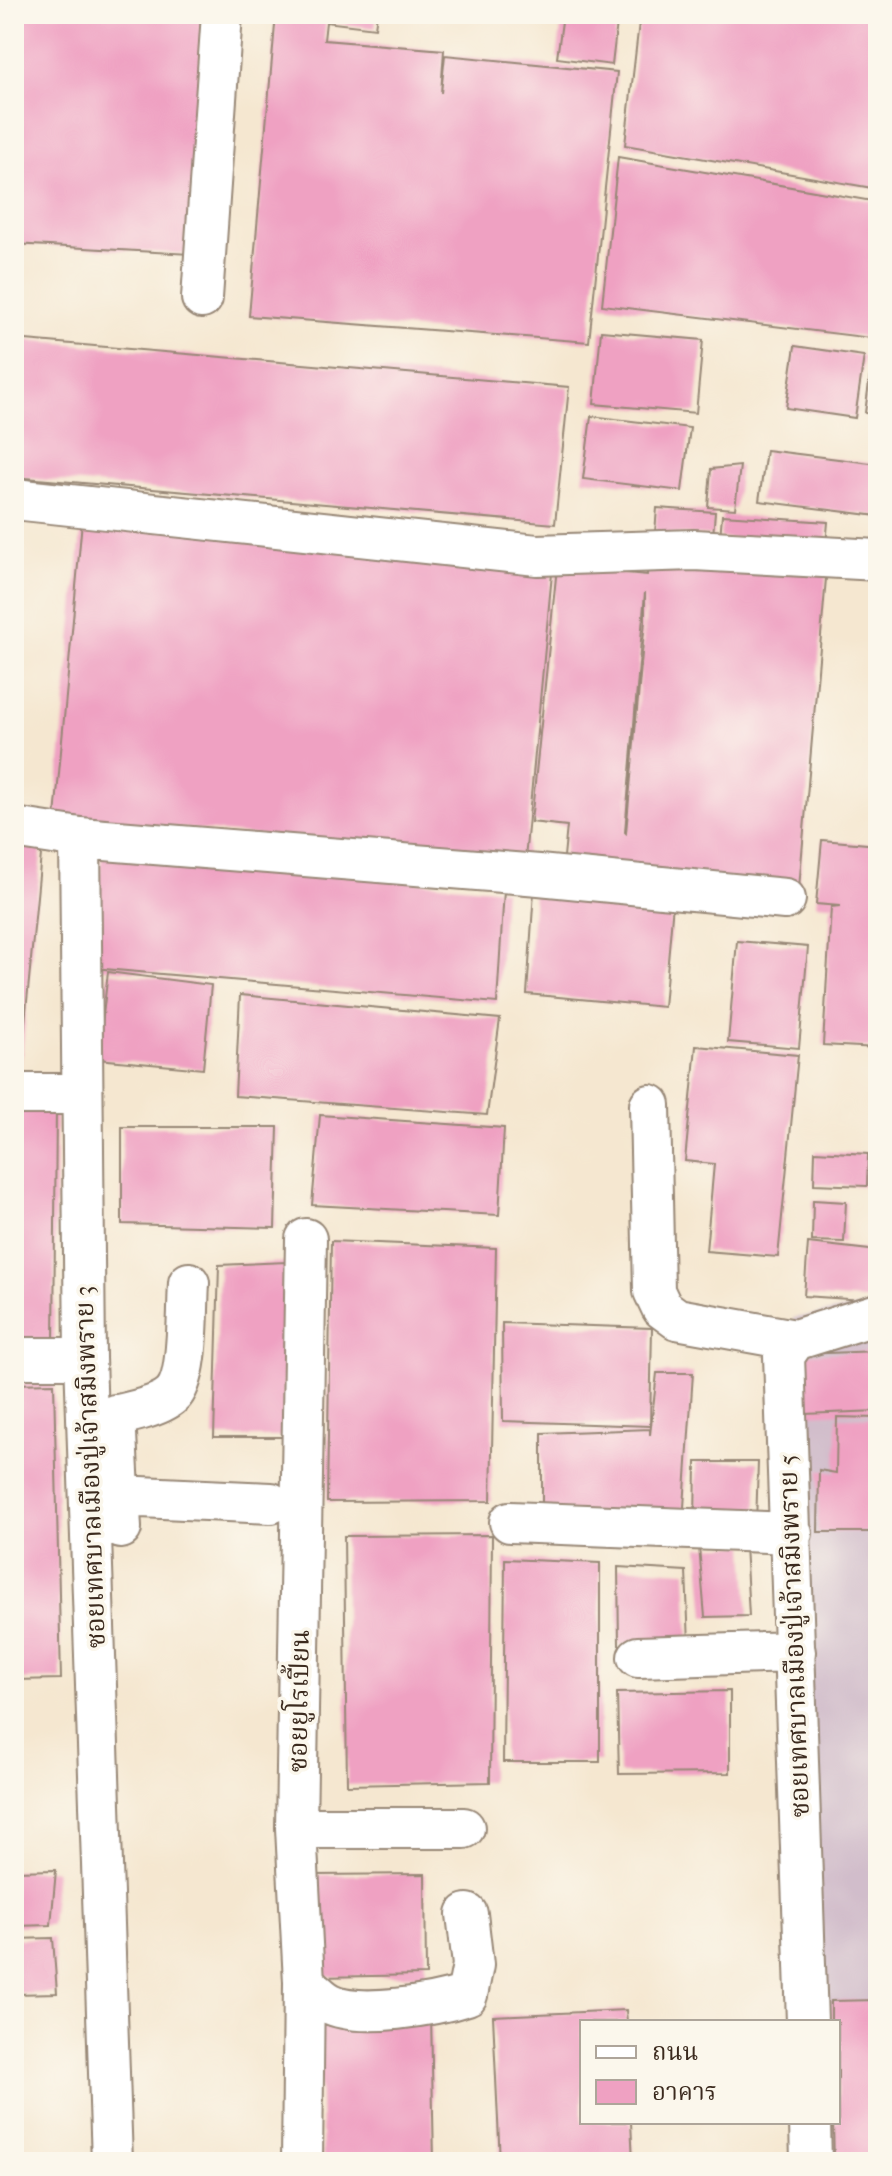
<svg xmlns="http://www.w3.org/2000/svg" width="892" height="2176" viewBox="0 0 892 2176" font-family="'IM FELL French Canon','Noto Serif Thai',serif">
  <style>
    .industrial { fill: #d1bdcb }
    .building { fill: #efa1c2; fill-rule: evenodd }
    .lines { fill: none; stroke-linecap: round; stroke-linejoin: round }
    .minor-casing { stroke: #988877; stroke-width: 44 }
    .minor { stroke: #fff; stroke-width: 40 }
    .labels { text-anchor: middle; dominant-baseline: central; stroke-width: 7; stroke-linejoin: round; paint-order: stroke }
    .street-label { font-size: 26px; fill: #3b2a1e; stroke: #fbf7ec }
  </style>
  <rect width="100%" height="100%" fill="#fbf7ec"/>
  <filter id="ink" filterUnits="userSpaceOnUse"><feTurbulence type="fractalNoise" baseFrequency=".0125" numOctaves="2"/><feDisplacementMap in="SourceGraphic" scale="16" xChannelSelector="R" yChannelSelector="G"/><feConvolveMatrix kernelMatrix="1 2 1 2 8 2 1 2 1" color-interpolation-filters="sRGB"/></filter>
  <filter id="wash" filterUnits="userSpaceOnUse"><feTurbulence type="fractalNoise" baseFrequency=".006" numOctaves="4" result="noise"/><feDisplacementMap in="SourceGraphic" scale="32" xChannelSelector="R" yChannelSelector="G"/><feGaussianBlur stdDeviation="1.8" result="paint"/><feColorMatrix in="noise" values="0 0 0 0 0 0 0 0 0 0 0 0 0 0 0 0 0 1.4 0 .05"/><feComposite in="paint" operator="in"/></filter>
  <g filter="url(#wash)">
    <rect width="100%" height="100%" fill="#f5e7d0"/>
    <path class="industrial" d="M878,1304v709l-62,3 -23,-698z"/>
    <g id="blocks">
      <path class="building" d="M14,14h190l-14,240 -176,-10z
        M276,14h101l-2,14 -49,-6 -2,18 120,10 -3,43 4,-38 172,17 -28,270 -340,-26z
        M563,14h55l-6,51 -55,-7z
        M640,14h238v175l-253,-44z
        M618,157l260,45v80l-7,56 -269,-33z
        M601,331l102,9 -7,73 -102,-9z
        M14,339l555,48 -14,137 -541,-47z
        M795,346l69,10 -9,62 -69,-10z
        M872,360l6,1v54l-13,-2z
        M591,416l99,12 -8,63 -99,-12z
        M766,450l112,14v52l-119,-15z
        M740,466l-5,43 -27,-2 3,-38z
        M657,508l58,4 -2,24 -58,-3z
        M722,515l106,7 -2,23 -106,-7z
        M82,521l471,42 -28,296 -470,-42z
        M650,554l177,13 -28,321 -236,-21 4,-41 -36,-4 26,-255 90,8zM645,592v28l-19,213 -1,-1z
        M822,840l56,5v203l-55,-3 8,-138 9,-1 -24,-2z
        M14,841l28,3 -23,241 -5,-1z
        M102,852l402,38 -7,113 -404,-35z
        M534,891l139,12 -9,104 -137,-13z
        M737,941l71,6 -9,101 -71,-6z
        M108,972l103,13 -8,84 -105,-10z
        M240,995l260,24 -13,96 -252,-19z
        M696,1046l102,9 -20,202 -72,-6 8,-87 -29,-3z
        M14,1104l42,1 -2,242 -40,-1z
        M320,1115l184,13 -5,87 -187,-10z
        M122,1127h156l-3,101 -153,-4z
        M815,1151l53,3 -1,32 -53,-2z
        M813,1200l33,2 -2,40 -32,-1z
        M331,1241l165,7 -5,253 -164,1z
        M808,1243l70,8v50l-74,-5z
        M287,1262l-4,175h-69l5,-172z
        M502,1323l150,5 -2,98 -147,-5z
        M878,1351v60l-74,3 -2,-60z
        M657,1373h36l-10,149 -141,-5v-84l108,-4v6z
        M54,1383l7,296 -47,1v-296z
        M837,1417l41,1v114h-60l1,-62 17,3z
        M696,1462h62l-2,63 -61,-2z
        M492,1535l-2,247 -143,3 -3,-249z
        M745,1545l4,71 -44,1 -6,-70z
        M505,1559l95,4v199h-97z
        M618,1567l68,4 3,73 -70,1z
        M730,1691v82l-111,1 -2,-81z
        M56,1870l-5,55 -37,1v-55z
        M425,1874l1,101 -108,2 -5,-102z
        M53,1938l4,55 -43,1v-55z
        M878,2000v162h-44l-1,-40h5v-100h-7v-21z
        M626,2010l1,12h-45v100h49l2,40h-133l-7,-146z
        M431,2015l3,147h-111l-5,-142z"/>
    </g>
  </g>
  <g filter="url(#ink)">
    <use href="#blocks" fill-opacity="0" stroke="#988877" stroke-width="2"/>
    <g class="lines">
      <defs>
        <path id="minor" d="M202,298l20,-284
          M14,499l523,56 157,-5 184,10
          M14,828l66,10 5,520 27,804
          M80,838l459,37 246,24
          M14,1094h68
          M650,1105l4,186 8,17 15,11 118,21
          M14,1358h71
          M115,1415l6,113
          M88,1421c22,-5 68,-11 84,-26 18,-17 15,-86 17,-112
          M119,1496l152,7
          M510,1522l282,11
          M638,1657l157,-5
          M296,1828h168
          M304,1982c8,7 16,16 25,21 29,16 107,2 138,-8l6,-30 -6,-51
          M807,2022l-23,-666 11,-16 83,-26
          M810,2122l1,40
          M302,2162l2,-180 -8,-154 10,-589"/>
      </defs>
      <use href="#minor" class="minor-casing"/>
      <use href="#minor" class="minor"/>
    </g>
  </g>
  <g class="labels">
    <g class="street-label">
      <text transform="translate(90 1467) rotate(-92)">ซอยเทศบาลเมืองปู่เจ้าสมิงพราย 3</text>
      <text transform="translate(794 1636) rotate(-92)">ซอยเทศบาลเมืองปู่เจ้าสมิงพราย 5</text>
      <text transform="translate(299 1701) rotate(-89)">ซอยยูโรเปี้ยน</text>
    </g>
  </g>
  <rect width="892" height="2176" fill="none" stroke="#fbf7ec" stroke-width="48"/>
  <rect x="580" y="2020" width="260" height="104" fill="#fbf7ec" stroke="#aea59a" stroke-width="2"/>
  <rect x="596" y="2046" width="40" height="12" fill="#ffffff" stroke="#aea59a" stroke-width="2"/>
  <text x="652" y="2060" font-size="24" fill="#3b2a1e">ถนน</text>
  <rect x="596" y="2080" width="40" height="24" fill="#efa1c2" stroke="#aea59a" stroke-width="2"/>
  <text x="652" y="2100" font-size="24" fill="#3b2a1e">อาคาร</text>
</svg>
